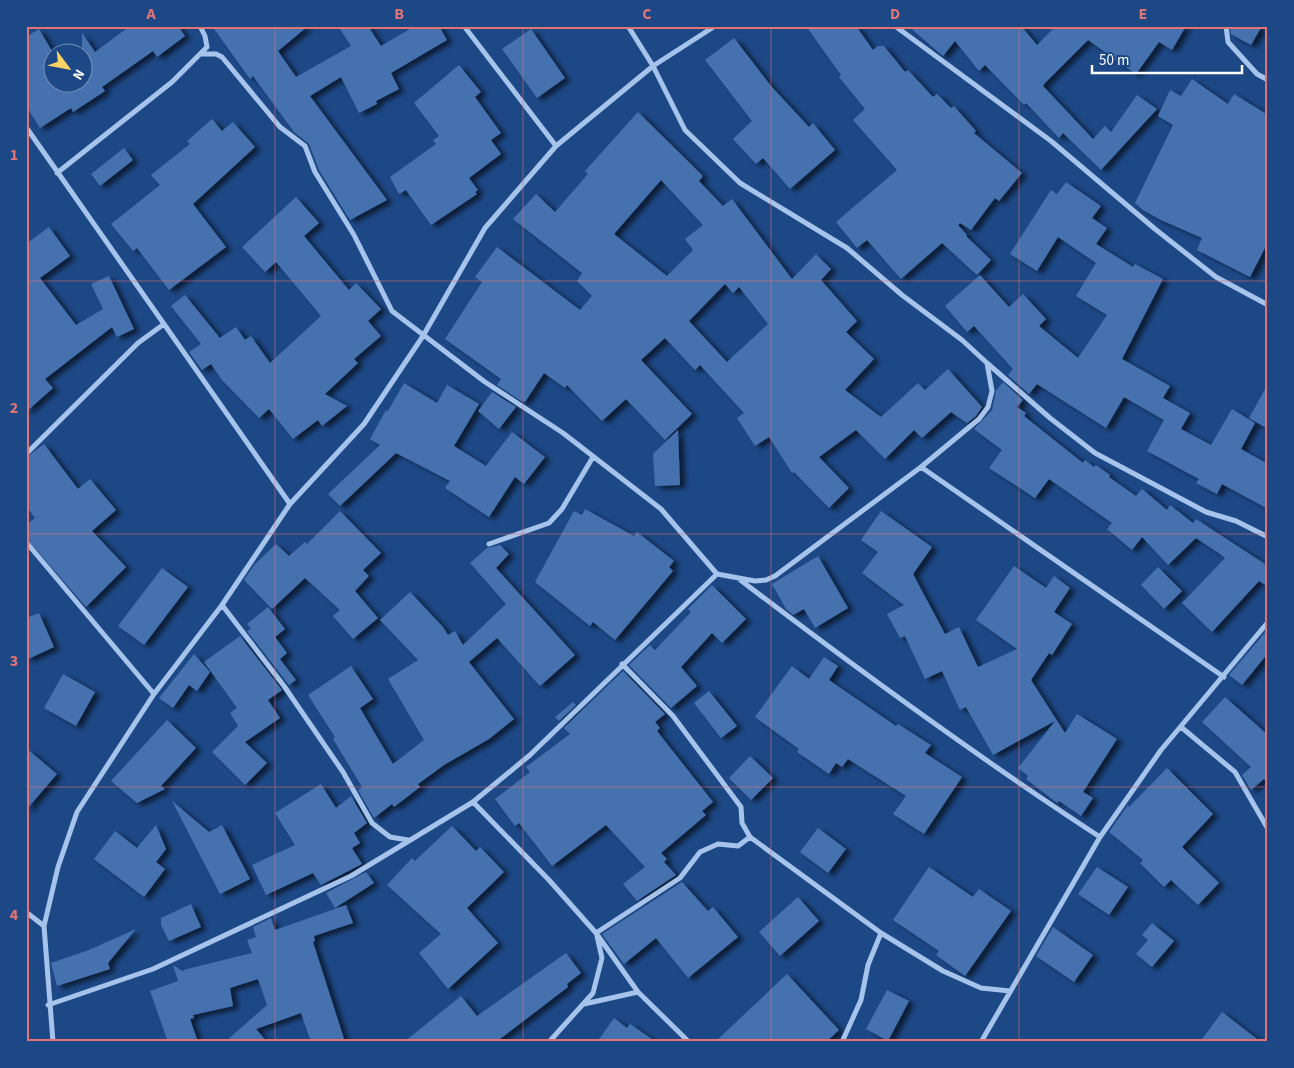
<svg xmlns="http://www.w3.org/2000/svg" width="1294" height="1068" viewBox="0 0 1294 1068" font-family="'Source Sans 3',sans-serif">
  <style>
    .building { fill: #4571af; fill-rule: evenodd; filter: url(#shadow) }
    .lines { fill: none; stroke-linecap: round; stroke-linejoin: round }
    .minor { stroke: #a5c3eb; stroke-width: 5 }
    .grid { fill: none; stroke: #e47373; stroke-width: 1; stroke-opacity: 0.55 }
    .neatline { fill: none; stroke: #e47373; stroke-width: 2 }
    .grid-label { font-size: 16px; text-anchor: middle; font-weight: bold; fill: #e47373 }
  </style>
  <defs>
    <filter id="shadow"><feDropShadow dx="5.5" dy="3" stdDeviation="2.5" flood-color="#0009"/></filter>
  </defs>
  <rect width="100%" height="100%" fill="#1d4886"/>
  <path class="building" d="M130,26h48l7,10 -28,21 -4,-6 -51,36 3,4 -32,21 -2,-4 -31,20 -14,-22v-69l13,-8 13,22v31h27l3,6v-55l13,19z
    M212,26h96l-30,25 18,26 55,-31 -13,-20h30l13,20 34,-20h24l8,14 -56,33 8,16 -23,12 1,3 -18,9 -18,-36 -31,19 77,104 -37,20 -31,-50 -10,-26 -15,-12 -41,-56 -3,3z
    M806,26h50l17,24 5,-4h6l21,26 3,-2 25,27 4,-3 14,14 3,-2 22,25 -2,2 48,40 -23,28 -4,-3 -24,32 -11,-7 -2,2 9,10 -1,1 25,24 -14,15 -35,-32 -41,36 -34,-39 -10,8 -21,-26 61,-52 -44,-50 12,-11 -26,-32 2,-2z
    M908,26h113l16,19 19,-19h130l-14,24 -13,-8 -23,32 -48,-34 -43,43 -2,3 50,53 12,-13 6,6 26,-37 20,14 -56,61 -38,-37 -4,5 -33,-35 -2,2 -39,-40 -6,6 -24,-30 -12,15z
    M1230,26h32l-11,19 -20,-11z
    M531,29l34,49 -28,20 -35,-49z
    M734,38l37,48 38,41 4,-4 22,27 -45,39 -27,-31 -7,6 -23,-25 19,-18 -47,-61z
    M459,65l22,27 -6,5 26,36 -10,7 10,14 -32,24 9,12 -3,2 2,2 -46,31 -25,-35 -7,4 -9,-17 46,-33 -3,-4 6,-4 -25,-33z
    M1192,79l36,25 6,-10 34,21v127l-18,35 -53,-27 5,-12 -41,-18 -18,-10 -8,-7 38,-78 -15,-9 12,-26 11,6z
    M638,112l65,64 -4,5 24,25 9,-7 60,80 24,-25 15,15 -10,11 36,41 -11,11 28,27 -29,31 36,27 37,-34 7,7 23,-21 34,38 -6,9 -9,7 -16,-11 -29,26 -8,-8 -29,29 -29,-29 -37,27 30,31 -20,20 -35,-36 -2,1 -23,-36 -14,9 -18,-28 7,-5 -44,-48 -5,5 -30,-32 -24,22 51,54 -27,26 -39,-41 -24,22 -35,-36 -2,3 -21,-15 -19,29 -4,-1 -24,-16 4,-6 -56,-40 37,-57 -7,-5 22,-30 83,63 12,-14 -15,-15 5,-8 -69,-54 23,-25 19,18 33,-38 -3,-3zM661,180l42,45 -18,14 8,11 -26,26 -53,-42zM725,284l8,9 6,-6 29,37 -41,38 -38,-41z
    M212,119l10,12 11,-9 22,25 -62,57 33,43 -57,43 -32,-42 -4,3 -22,-27 49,-39 -9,-10 39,-31 -3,-3z
    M124,148l9,12 -33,26 -9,-12z
    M1066,182l35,24 -9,12 15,10 -11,16 37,23 2,-3 28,15 -41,80 48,27 -7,12 27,15 -9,16 30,16 21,-36 23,14 -14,26 27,15v45l-46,-25 -5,10 -21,-11 3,-4 -52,-28 17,-31 -40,-23 -18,31 -69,-44 -8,10 -21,-19 5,-6 -39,-43 -7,6 -22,-26 35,-31 29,32 14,-13 23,25 -7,7 39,32 29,-43 -31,-19 20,-33 -38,-26 -21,34 -27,-17 41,-64 6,4z
    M296,197l23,26 -15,13 45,54 7,-7 25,26 -13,12 13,15 -27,23 4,4 -33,31 22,12 -25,20 -4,-6 -25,19 -24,-30 -10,9 -37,-38 -11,-16 -9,6 -13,-18 12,-8 -30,-38 14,-11 35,43 16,-11 9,13 6,-4 19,27 51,-47 -45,-54 -11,10 -23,-25z
    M49,227l21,29 -30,22 36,47 27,-16 -12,-25 18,-8 25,53 -17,8 -5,-10 -67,52 8,9 -27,24v-168z
    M1003,382l20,18 -6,7 9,6 -2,3 59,47 2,-3 9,7 2,-2 14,10 -1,2 27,19 6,-7 25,21 3,-5 23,18 3,-4 72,47v21l-9,-6 -47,51 -30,-29 43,-45 -5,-4 -24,-16 -28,27 -26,-28 -10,13 -25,-21 5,-6 -63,-44 -14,19 -46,-30 13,-18 -28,-21 18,-19 4,-19z
    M404,383l33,20 10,-18 32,19 -25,42 32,20 26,-34 33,25 -21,27 -9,-7 -26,40 -44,-29 5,-7 -54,-28 -56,53 -12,-12 52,-49 -10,-6 16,-29 2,1z
    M1268,384v45l-19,-11z
    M492,392l24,15 -17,22 -21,-18z
    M678,430l2,55 -25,1 -2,-32z
    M44,444l34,45 12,-10 26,31 -24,21 34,36 -40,40 -60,-69v-13l9,-7 -9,-12v-48z
    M585,509l49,27 3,-4 37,29 -5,6 4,4 -58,69 -22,-18 -3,4 -55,-44 39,-71 8,4z
    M340,511l41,42 -18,17 6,6 -14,15 23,27 -25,21 -20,-23 7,-6 -35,-32 -33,31 -28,-29 10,-15 22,-21 13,12 16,-14 2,2z
    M881,511l51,36 -19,27 32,60 14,-7 19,40 39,-18 -41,-29 38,-54 32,22 8,-12 16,12 -16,24 18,12 -20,31 -3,-2 -18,27 34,53 12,-19 40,25 -34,53 10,6 -12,18 -22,-15 -2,2 -31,-24 2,-3 -10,-8 37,-47 -62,34 -27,-48 -6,3 -18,-39 -17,8 -20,-43 -5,2 -13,-24 17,-9 -42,-32 16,-21 -17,-12z
    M500,545l9,9 -13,14 79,87 -35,31 -43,-48 -28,24 45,57 -25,20 -45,26 -26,19 2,3 -26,20 -2,-3 -18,14 -16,-28 4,-3 -29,-48 2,-2 -27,-42 43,-29 22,33 -13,9 33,56 31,-24 -36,-61 30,-19 -38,-40 30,-28 33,35 5,8 7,-4 8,14 43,-41 -36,-41 17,-15z
    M818,556l30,52 -33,20 -11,-19 -11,6 -7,-6 -14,-25z
    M1158,567l24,24 -18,18 -23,-24z
    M162,568l26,19 -44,58 -26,-19z
    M712,585l34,34 -24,24 -10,-10 -31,34 16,19 -26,22 -42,-43 21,-20 5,5 36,-38 -3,-3z
    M268,607l17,22 -10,8 12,16 -7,6 16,21 -7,5 -42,-54 4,-2 -4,-5z
    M39,613l15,34 -28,13v-42z
    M1268,629v24l-26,32 -13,-10z
    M240,636l42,54 -14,10 12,18 -35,24 22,21 -22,22 -33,-33 26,-26 -8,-13 7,-5 -33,-46z
    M194,654l16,18 -13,19 -8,-6 -16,23 -14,-10z
    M824,657l14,9 -9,14 67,46 2,-2 33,21 -6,8 37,24 -38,57 -31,-20 13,-18 -58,-37 -6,8 -6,-4 -7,11 -32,-22 2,-3 -44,-32 37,-51 17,13z
    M623,671l42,43 -10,8 5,6 -3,3 56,71 -11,9 4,4 -45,38 6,6 -3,3 12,13 -39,26 -14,-17 22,-17 -39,-42 -54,41 -33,-43 -4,3 -20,-27 35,-27 -4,-5 44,-33 -6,-6z
    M63,674l32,18 -19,34 -32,-18z
    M709,691l28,35 -16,12 -27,-35z
    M1225,697l43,38v47l-4,-3 -13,11 -9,-15 9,-8 -49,-45z
    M573,702l3,3 -17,16 -4,-4z
    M167,720l29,28 -35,38 4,3 -28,14 -26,-22z
    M26,748l31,26 -31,36z
    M750,756l23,22 -22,22 -22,-22z
    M1167,768l46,46 -31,33 37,36 -21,22 -27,-25 -7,7 -24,-24 3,-3 -34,-28 19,-27 1,2z
    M321,784l15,24 15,-12 16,27 -13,10 6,10 -8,5 10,16 -41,21 -8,-12 -47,22 -14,-30 43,-20 -20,-32z
    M172,801l37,31 13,-7 28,54 -30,15z
    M156,825l10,24 -10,13 9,7 -21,28 -50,-38 21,-28 22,17z
    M452,826l24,25 4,-4 24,25 -37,36 31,35 -50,46 -29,-36 22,-19 -54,-49 25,-27 3,3z
    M818,828l28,21 -18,24 -28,-21z
    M929,867l44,30 6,-8 32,22 -46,65 -29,-21 3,-4 -46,-31z
    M1097,867l31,20 -19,28 -31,-21z
    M366,872l8,11 -39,25 -9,-15z
    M682,882l26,29 5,-4 25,30 -50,41 -32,-40 -32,26 -22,-30z
    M798,897l21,24 -39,35 -21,-24z
    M191,904l10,23 -32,14 -8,-16v-7z
    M346,905l7,18 -39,13 1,5 -2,1 32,100h-34l-10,-29 -45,16 11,13h-42l42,-37 -9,-26 -28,9 3,18 -40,9 1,3 -4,1 8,23h-30l-18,-51 28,-10 -5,-16 11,7 -1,-2 69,-17 -5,-13 9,-3 -3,-10 18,-9 4,12z
    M1152,923l22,18 -22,26 -16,-13 12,-14 -6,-5z
    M1053,927l40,28 -19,27 -38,-26z
    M136,929l-28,34 2,6 -53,17 -6,-23 38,-13z
    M566,953l15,20 -14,11 1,3 -72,55h-92l57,-46 16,20z
    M787,974l52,56 -13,12h-111z
    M887,990l22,11 -21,40 -22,-12z
    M1222,1012l39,30h-61z
    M614,1018l13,10 3,-4 26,18h-59z"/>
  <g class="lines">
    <path class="minor" d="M464,26l92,120
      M895,26l156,115 104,88 61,48 52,28
      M1226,26l2,16 29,32 11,6
      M202,54h14l6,3 58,70 25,19 10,26 39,63 38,76 93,71 78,51 98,76 56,65 38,7 11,-1 9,-4 146,-109 58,-48 9,-12 4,-16 -5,-28 -25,-23 -60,-45 -55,-47 -107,-65 -55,-53 -32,-64 -25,-40
      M26,127l264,377
      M57,173l115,-91 35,-35 -2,-11 -5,-10
      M987,363l63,55 45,35 111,59 30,9 32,16
      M26,454l112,-111 26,-19
      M921,467l303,210
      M26,542l128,152
      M489,544l60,-21 13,-14 31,-52
      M739,579c118,90 237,177 361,258
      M222,605l62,81 59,86 29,51 18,14 18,3
      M622,664l51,52 68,91 1,16 8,14 131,96 62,38 38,17 29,3
      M1181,727l54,45 33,57
      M473,802l76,78 47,53 42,59 51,50
      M26,912l18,14
      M596,933l84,-55 20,-26 18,-8 20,2 12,-9
      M584,1004l54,-12
      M48,1005l105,-36 198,-93 122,-74 57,-47 187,-181
      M53,1042l-9,-116 14,-59 19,-55 77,-118 68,-89 68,-101 74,-80 59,-88 62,-108 71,-82 97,-80 62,-40
      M549,1042l44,-49 9,-35 -5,-22
      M842,1042l19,-42 7,-35 13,-32
      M981,1042l119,-205 61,-87 107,-128"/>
  </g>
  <path class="grid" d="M275,26v1016M523,26v1016M771,26v1016M1019,26v1016M26,281h1242M26,534h1242M26,787h1242"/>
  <rect width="1294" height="1068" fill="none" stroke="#1d4886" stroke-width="55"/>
  <g transform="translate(68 68) rotate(122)"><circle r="24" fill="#1d4886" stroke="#7791b6"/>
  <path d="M0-4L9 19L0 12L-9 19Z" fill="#fbd263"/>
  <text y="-8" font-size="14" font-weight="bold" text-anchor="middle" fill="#ffffff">N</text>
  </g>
  <path d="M1092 65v8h150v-8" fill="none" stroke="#ffffff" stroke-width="2.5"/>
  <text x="1099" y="65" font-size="15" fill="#ffffff" stroke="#1d4886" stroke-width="4" paint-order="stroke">50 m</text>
  <rect x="28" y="28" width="1238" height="1012" class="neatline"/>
  <g class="grid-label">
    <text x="151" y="19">A</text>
    <text x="399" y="19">B</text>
    <text x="647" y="19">C</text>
    <text x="895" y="19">D</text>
    <text x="1143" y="19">E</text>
    <text x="14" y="160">1</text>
    <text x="14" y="413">2</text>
    <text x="14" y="666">3</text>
    <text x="14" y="920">4</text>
  </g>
</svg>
